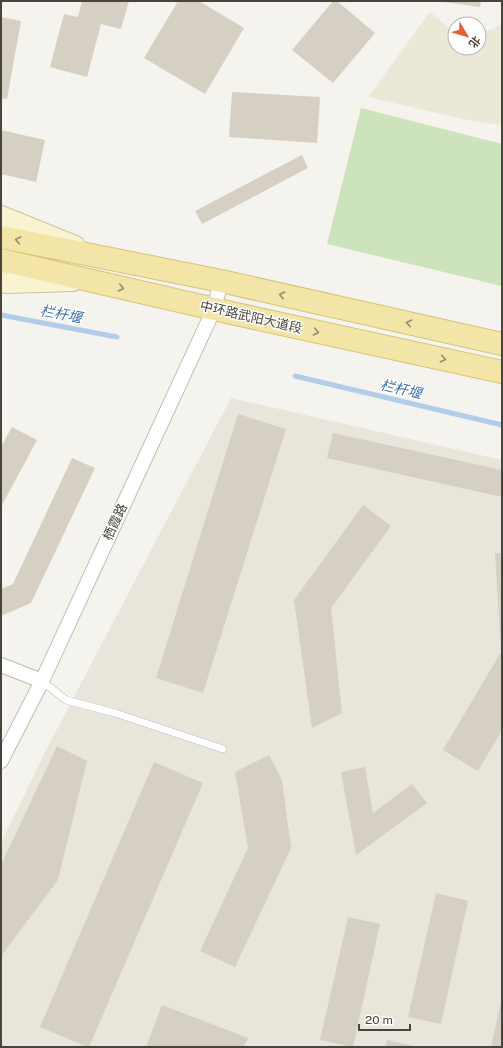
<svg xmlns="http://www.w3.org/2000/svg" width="503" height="1048" viewBox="0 0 503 1048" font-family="'Public Sans','Noto Sans SC',sans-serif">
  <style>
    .residential { fill: #e8e5db }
    .education { fill: #ece8d8 }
    .green { fill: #cde3bb }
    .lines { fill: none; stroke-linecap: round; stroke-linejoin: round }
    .stream { stroke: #b1cde9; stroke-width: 5 }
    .building { fill: #d5d0c3 }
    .service-casing { stroke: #bfbbb0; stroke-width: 8 }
    .minor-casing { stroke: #bfbbb0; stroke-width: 16 }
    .secondary-casing { stroke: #cbc4a0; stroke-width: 22 }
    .primary-casing { stroke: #d7c378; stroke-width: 24 }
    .service { stroke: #fff; stroke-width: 7 }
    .minor { stroke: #fff; stroke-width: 14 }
    .secondary { stroke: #f9f3d2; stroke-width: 20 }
    .primary { stroke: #f3e5a7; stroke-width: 22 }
    .oneway { stroke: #958c6c }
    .labels { text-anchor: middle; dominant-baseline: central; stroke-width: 3; stroke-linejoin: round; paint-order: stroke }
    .street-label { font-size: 13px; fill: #48443b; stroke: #fff }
    .water-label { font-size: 14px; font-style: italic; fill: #3f72a9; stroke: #fff }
  </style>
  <rect width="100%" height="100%" fill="#f4f3ed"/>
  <path class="residential" d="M231,398l271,62v587h-501v-204l45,-93z"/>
  <path class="education" d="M430,12l25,21v15h24v-13l23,-11v101l-35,-5 -99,-23z"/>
  <path class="green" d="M361,108l141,36v142l-175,-42z"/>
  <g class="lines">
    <path class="stream" d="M1,315l116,22
      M295,376l207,49"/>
  </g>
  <path class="building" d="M82,1h47l-8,28 -20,-5 -14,53 -37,-10 14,-53 14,3z
    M178,1h21l45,27 -39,66 -61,-36z
    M333,1h4l38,32 -42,50 -41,-33z
    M444,1h37l-1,6 -36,-5z
    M1,17l20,4 -14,78 -6,-1z
    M232,92l88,5 -3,46 -88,-6z
    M1,130l44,10 -9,42 -35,-8z
    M302,155l6,13 -106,56 -7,-13z
    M238,414l48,15 -83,264 -47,-15z
    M12,427l25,13 -36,67v-60z
    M333,433l169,37v27l-175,-39z
    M72,458l23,10 -64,135 -30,13v-27l12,-5z
    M363,505l28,21 -60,82 11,105 -30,15 -18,-128z
    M495,553h7v177l-24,41 -35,-21 58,-98z
    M57,746l30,15 -29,119 -57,76v-91z
    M269,755l13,25 9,68 -56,119 -35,-16 48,-103 -13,-76z
    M154,762l49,21 -114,264h-2l-47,-20z
    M365,767l8,46 39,-29 15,19 -71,52 -15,-83z
    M436,893l32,8 -27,123 -33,-7z
    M348,917l32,7 -27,123 -33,-7z
    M501,1001l1,46h-11z
    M162,1005l86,33 -4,9h-98z
    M387,1040l27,6v1h-29z"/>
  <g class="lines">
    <defs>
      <path id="service" d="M42,681l24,19 49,13 108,36"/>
      <path id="minor" d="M1,665l41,16
        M1,761l41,-80 172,-372 7,-28"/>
      <path id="secondary" d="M1,216l74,30
        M1,281l5,2 67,-2"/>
      <path id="primary" d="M1,237l220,44 281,63
        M1,260l235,54 266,58"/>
    </defs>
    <use href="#service" class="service-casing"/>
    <use href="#minor" class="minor-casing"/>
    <use href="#secondary" class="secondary-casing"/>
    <use href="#primary" class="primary-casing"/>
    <use href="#service" class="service"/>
    <use href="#minor" class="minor"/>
    <use href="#secondary" class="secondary"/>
    <use href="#primary" class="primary"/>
  </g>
  <defs><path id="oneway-chevron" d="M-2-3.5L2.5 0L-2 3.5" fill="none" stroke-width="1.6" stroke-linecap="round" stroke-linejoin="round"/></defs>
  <g class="oneway">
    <use href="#oneway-chevron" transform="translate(18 240) rotate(-169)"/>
    <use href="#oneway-chevron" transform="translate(121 288) rotate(13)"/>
    <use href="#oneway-chevron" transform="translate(282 295) rotate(-167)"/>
    <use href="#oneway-chevron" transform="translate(409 323) rotate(-167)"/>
    <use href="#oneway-chevron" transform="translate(316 332) rotate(12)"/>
    <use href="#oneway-chevron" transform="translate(443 359) rotate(12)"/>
  </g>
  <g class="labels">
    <g class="street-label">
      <text transform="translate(251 317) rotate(13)">中环路武阳大道段</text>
      <text transform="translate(115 522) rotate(-65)">栖霞路</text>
    </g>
    <g class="water-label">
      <text transform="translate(61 314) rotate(11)">栏杆堰</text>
      <text transform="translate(401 389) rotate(13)">栏杆堰</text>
    </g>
  </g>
  <rect width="503" height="1048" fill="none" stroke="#48443b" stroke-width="4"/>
  <g transform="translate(467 36) rotate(128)"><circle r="19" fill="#ffffff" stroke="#b6b4b1"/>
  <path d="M0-3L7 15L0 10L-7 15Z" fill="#e16037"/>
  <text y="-6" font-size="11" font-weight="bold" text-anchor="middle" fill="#48443b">北</text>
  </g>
  <path d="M359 1024v6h51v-6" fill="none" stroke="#48443b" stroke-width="2"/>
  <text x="365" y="1024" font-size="12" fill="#48443b" stroke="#ffffff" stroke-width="3" paint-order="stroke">20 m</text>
</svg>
